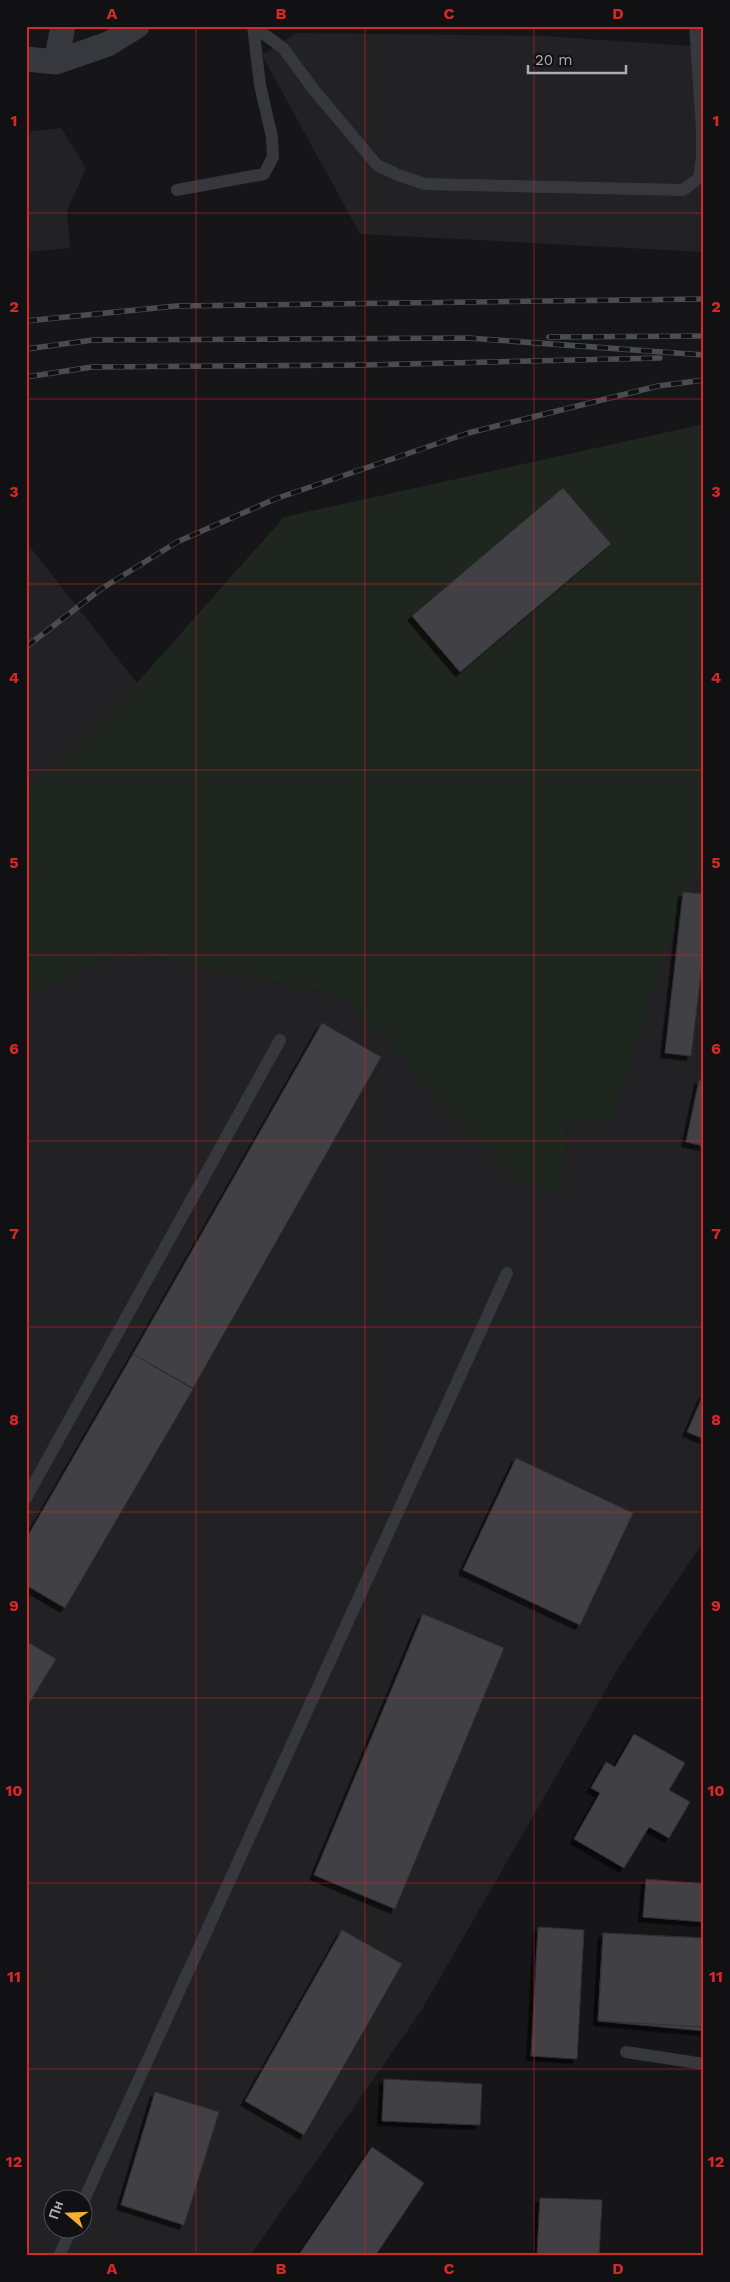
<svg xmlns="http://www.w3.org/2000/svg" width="730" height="2282" viewBox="0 0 730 2282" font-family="'Work Sans',sans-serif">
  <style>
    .built { fill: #222225; fill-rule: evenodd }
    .green { fill: #1e261f }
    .building { fill: #404145; stroke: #303034; filter: url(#shadow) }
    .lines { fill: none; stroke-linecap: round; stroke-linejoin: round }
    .lane { stroke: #37383d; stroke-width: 12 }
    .street { stroke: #37383d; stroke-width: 25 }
    .rail-casing { stroke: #4a4c52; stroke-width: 5.5 }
    .rail { stroke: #111113; stroke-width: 4; stroke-dasharray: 11; stroke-linecap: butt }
    .grid { fill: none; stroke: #d62828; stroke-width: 1; stroke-opacity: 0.55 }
    .neatline { fill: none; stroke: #d62828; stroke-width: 2 }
    .grid-label { font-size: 16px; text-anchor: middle; font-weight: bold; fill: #d62828 }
  </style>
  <defs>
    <filter id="shadow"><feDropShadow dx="-4.5" dy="4.5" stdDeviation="0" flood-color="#0009"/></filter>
  </defs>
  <rect width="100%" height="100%" fill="#161618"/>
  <path class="built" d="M296,33l248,3 160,11v205l-344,-18 -98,-179z
    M61,128l25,40 -19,43 3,37 -44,4v-120z
    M27,543l110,140 -111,110v-249z
    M691,878h13v663l-84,124 -199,346 -171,245h-224v-1259l94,-47 222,46 173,185 47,15 5,-70zM52,2200h30v30h-30z"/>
  <path class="green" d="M704,424v454h-13l-78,240 -46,8 -5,71 -47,-16 -173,-185 -222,-46 -94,47v-204l111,-110 147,-166z"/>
  <path class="building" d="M563,488l48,56 -151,128 -48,-56z
    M683,892l21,2v54l-13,108 -26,-3z
    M322,1023l59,34 -188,331 -60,-34z
    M699,1080l5,1v65l-18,-4z
    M133,1354l60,35 -128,219 -39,-23v-46z
    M704,1393v46l-17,-7z
    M516,1458l117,55 -53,112 -117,-55z
    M423,1614l81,34 -109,261 -81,-34z
    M26,1641l30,18 -30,49z
    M634,1734l51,29 -16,27 21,12 -21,36 -20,-11 -25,41 -50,-29 26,-46 -9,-5 15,-26 9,5z
    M646,1879l58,5v38l-61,-5z
    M538,1927l46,3 -7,129 -46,-3z
    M342,1930l60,34 -98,171 -59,-34z
    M603,1933l101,5v89l-106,-6z
    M603,1933l101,5v93l-106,-10z
    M384,2079l98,5 -2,41 -98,-4z
    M155,2092l64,20 -35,113 -63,-20z
    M372,2147l52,36 -49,73h-77z
    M540,2198l62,2 -3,56h-62z"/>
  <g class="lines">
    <path class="lane" d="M253,26l30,22 31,42 63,75 21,10 27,9 258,6 16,-12 3,-22v-27l-7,-103
      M177,190l87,-16 9,-17 -1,-20 -12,-52 -7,-59
      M26,1498l254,-458
      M626,2052l78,12
      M82,2204l425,-931
      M59,2256l12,-26"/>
    <path class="street" d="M26,59l30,3 52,-18 29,-18
      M56,62l7,-36"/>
    <defs>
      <path id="rail" d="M26,321l150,-15 528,-7
        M549,337l155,-1
        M26,349l67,-9 375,-2 236,17
        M26,377l66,-10 274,-2 294,-7
        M26,647l75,-58 76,-47 98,-43 193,-66 190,-47 46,-6"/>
    </defs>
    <use href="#rail" class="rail-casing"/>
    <use href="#rail" class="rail"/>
  </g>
  <path class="grid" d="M196,26v2230M365,26v2230M534,26v2230M26,213h678M26,399h678M26,584h678M26,770h678M26,955h678M26,1141h678M26,1327h678M26,1512h678M26,1698h678M26,1883h678M26,2069h678"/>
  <rect width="730" height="2282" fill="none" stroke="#111113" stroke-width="55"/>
  <g transform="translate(68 2214) rotate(289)"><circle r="24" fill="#111113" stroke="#4d4f55"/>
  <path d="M0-4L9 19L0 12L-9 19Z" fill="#f2b134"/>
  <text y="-8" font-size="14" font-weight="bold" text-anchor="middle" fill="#a8adb8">Пн</text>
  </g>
  <path d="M528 65v8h98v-8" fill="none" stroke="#a8adb8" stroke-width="2.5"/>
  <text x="535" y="65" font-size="15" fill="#a8adb8" stroke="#111113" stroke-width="4" paint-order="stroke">20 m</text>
  <rect x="28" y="28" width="674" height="2226" class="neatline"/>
  <g class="grid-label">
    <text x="112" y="19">A</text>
    <text x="281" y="19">B</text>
    <text x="449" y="19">C</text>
    <text x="618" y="19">D</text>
    <text x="14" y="126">1</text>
    <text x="716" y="126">1</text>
    <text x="14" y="312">2</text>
    <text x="716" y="312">2</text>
    <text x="14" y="497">3</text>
    <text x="716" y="497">3</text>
    <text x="14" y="683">4</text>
    <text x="716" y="683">4</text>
    <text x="14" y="868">5</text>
    <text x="716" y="868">5</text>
    <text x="14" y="1054">6</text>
    <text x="716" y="1054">6</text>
    <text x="14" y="1239">7</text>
    <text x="716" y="1239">7</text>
    <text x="14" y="1425">8</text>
    <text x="716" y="1425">8</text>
    <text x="14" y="1611">9</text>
    <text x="716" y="1611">9</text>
    <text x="14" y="1796">10</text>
    <text x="716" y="1796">10</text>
    <text x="14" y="1982">11</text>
    <text x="716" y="1982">11</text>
    <text x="14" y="2167">12</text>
    <text x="716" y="2167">12</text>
    <text x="112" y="2274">A</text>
    <text x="281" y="2274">B</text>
    <text x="449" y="2274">C</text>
    <text x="618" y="2274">D</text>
  </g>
</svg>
